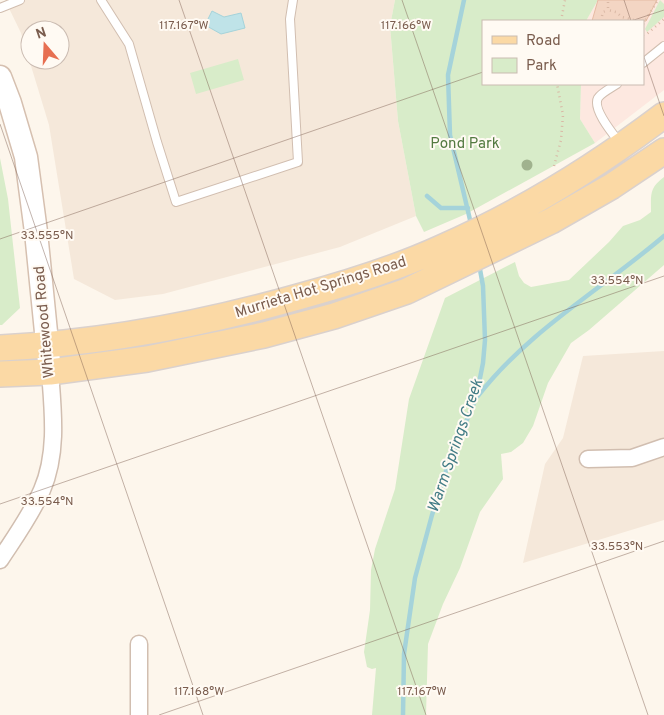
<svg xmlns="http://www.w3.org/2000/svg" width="664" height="715" viewBox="0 0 664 715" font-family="Overpass,sans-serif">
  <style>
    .residential { fill: #f5e8da; fill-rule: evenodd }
    .commercial { fill: #fde8e0 }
    .green { fill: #d8ecc9 }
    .water { fill: #bfe3e8; stroke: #a5d3da }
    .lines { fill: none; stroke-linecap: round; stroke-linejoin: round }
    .stream { stroke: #a5d3da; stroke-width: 4.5 }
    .building { fill: #f3d5c3; stroke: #e6bba3 }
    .lane-casing { stroke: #d1beb0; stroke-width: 10 }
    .street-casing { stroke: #d1beb0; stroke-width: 19 }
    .secondary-casing { stroke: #d6c0b0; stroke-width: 25 }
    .primary-casing { stroke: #dad1cd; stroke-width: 28 }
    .path { stroke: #d9b8a5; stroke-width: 2.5; stroke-dasharray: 1 4; stroke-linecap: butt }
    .lane { stroke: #fff; stroke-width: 8 }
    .street { stroke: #fff; stroke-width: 16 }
    .secondary { stroke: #fff; stroke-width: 22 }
    .primary { stroke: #fbd9a5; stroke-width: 25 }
    .tree { fill: #a0b28e }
    .ticks { fill: none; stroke: #7a5c4d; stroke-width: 1; stroke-opacity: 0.45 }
    .labels { text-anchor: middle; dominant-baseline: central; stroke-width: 4; stroke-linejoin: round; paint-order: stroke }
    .park-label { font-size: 15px; fill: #537a41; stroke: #fffaf3 }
    .street-label { font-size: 15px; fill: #7a5c4d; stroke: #fffaf3 }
    .water-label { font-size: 16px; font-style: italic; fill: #437c86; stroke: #fffaf3 }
    .ticks-label { font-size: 12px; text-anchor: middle; fill: #7a5c4d; stroke: #fffaf3; stroke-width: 4; stroke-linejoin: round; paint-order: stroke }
  </style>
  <rect width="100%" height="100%" fill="#fdf6ec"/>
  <path class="residential" d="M5,0h390l-5,26 8,95 18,95 -76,31 -177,47 -48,6 -41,-21 -25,-154 -28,-92zM30,30h30v30h-30z
    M664,351v169l-141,43 22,-99 18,-26 20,-82z"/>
  <path class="commercial" d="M598,0h66v90l-69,53 -15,-24 1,-35h62v-63h-57z"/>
  <path class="green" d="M395,0h203l-12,21h-103v63h98l-1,35 15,24 -129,71 -42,18 -8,-16 -18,-95 -8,-95z
    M660,0l4,4v13l-17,15 -2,-3z
    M238,59l6,21 -48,14 -6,-21z
    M0,158l8,41 12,109 -18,17h-2z
    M664,177v88l-75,65 -18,13 -23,40 -15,43 -10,17 -12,9 -10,2 2,25 -23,33 -20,56 -17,36 -15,40 -2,71h-54l4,-47 -4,1 -5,-2 -3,-15 6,-42 1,-40 4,-21 20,-60 14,-90 36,-101 70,-36 4,14 5,7 7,4 38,-7 40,-38 14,-16 17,-6 11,-8c0,-17 -2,-24 13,-35z"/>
  <path class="water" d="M212,11l12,6 17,-4 4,15 -24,6 -16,-9z"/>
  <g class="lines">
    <path class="stream" d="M464,0l-16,75 2,60 21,89
      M427,196l14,12h27
      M478,396c50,-65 124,-107 186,-160
      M403,715l1,-61 11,-76 17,-63 15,-47 29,-70 7,-35 2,-23 -2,-54 -4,-22"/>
  </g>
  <path class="building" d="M598,0h59l-11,21h-54z"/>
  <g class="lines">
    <defs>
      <path id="lane" d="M101,0l28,44 28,98 19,60 122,-40 -8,-143 3,-19
        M0,8l20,-8
        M643,63l21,-17
        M617,84c-6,4 -16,9 -19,14 -6,11 15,36 22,45"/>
      <path id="street" d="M588,459l44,-1 32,-11
        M0,560c15,-23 31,-45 42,-70 16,-37 11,-79 8,-118
        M139,715v-71"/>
      <path id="secondary" d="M0,77l10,26 16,54 10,75 14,140"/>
      <path id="primary" d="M0,348c102,-5 199,-23 298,-51 48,-13 97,-28 143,-49 80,-35 153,-80 223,-133
        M0,374l50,-2 97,-13 117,-24 70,-19 73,-25 144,-70 61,-35 52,-35"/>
    </defs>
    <use href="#lane" class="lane-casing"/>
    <use href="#street" class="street-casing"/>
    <use href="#secondary" class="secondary-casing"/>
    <use href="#primary" class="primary-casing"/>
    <path class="path" d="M608,2v8l8,2 6,5 15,4
      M602,16l1,-4 5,-2
      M561,21l4,-21
      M643,24l15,-24
      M643,35l4,-1 17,-15
      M554,166l7,-26 2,-25 -6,-31"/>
    <use href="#lane" class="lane"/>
    <use href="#street" class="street"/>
    <use href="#secondary" class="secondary"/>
    <use href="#primary" class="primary"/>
  </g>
  <circle class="tree" cx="527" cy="165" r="5.5"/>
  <path class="ticks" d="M179,0l247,715M402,0l246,715M624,0l7,21M631,21l33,-11M643,54l21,62M0,124l203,591M0,239l483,-167M0,504l664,-228M159,715l505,-174"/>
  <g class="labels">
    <g class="park-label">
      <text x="465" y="144">Pond Park</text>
    </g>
    <g class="street-label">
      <text transform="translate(321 288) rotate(-17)">Murrieta Hot Springs Road</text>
      <text transform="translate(45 322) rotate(-95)">Whitewood Road</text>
    </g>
    <g class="water-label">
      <text transform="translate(456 446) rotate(-71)">Warm Springs Creek</text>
    </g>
  </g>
  <g class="ticks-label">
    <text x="184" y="29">117.167°W</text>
    <text x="406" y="29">117.166°W</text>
    <text x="47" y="239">33.555°N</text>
    <text x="617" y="284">33.554°N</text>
    <text x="47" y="505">33.554°N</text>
    <text x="617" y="550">33.553°N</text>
    <text x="199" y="695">117.168°W</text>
    <text x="422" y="695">117.167°W</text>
  </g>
  <rect x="482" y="20" width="162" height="65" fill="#fffaf3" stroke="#cabbb1"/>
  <rect x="492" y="36" width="25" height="8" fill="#fbd9a5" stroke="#cabbb1"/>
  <text x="526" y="45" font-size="15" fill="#7a5c4d">Road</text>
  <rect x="492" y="58" width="25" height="15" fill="#d8ecc9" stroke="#cabbb1"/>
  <text x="526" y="70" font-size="15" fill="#7a5c4d">Park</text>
  <g transform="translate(45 45) rotate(341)"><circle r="24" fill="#fffaf3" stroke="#cabbb1"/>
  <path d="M0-4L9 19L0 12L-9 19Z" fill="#e76f51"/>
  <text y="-8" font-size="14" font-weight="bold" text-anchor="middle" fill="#7a5c4d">N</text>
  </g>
</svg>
